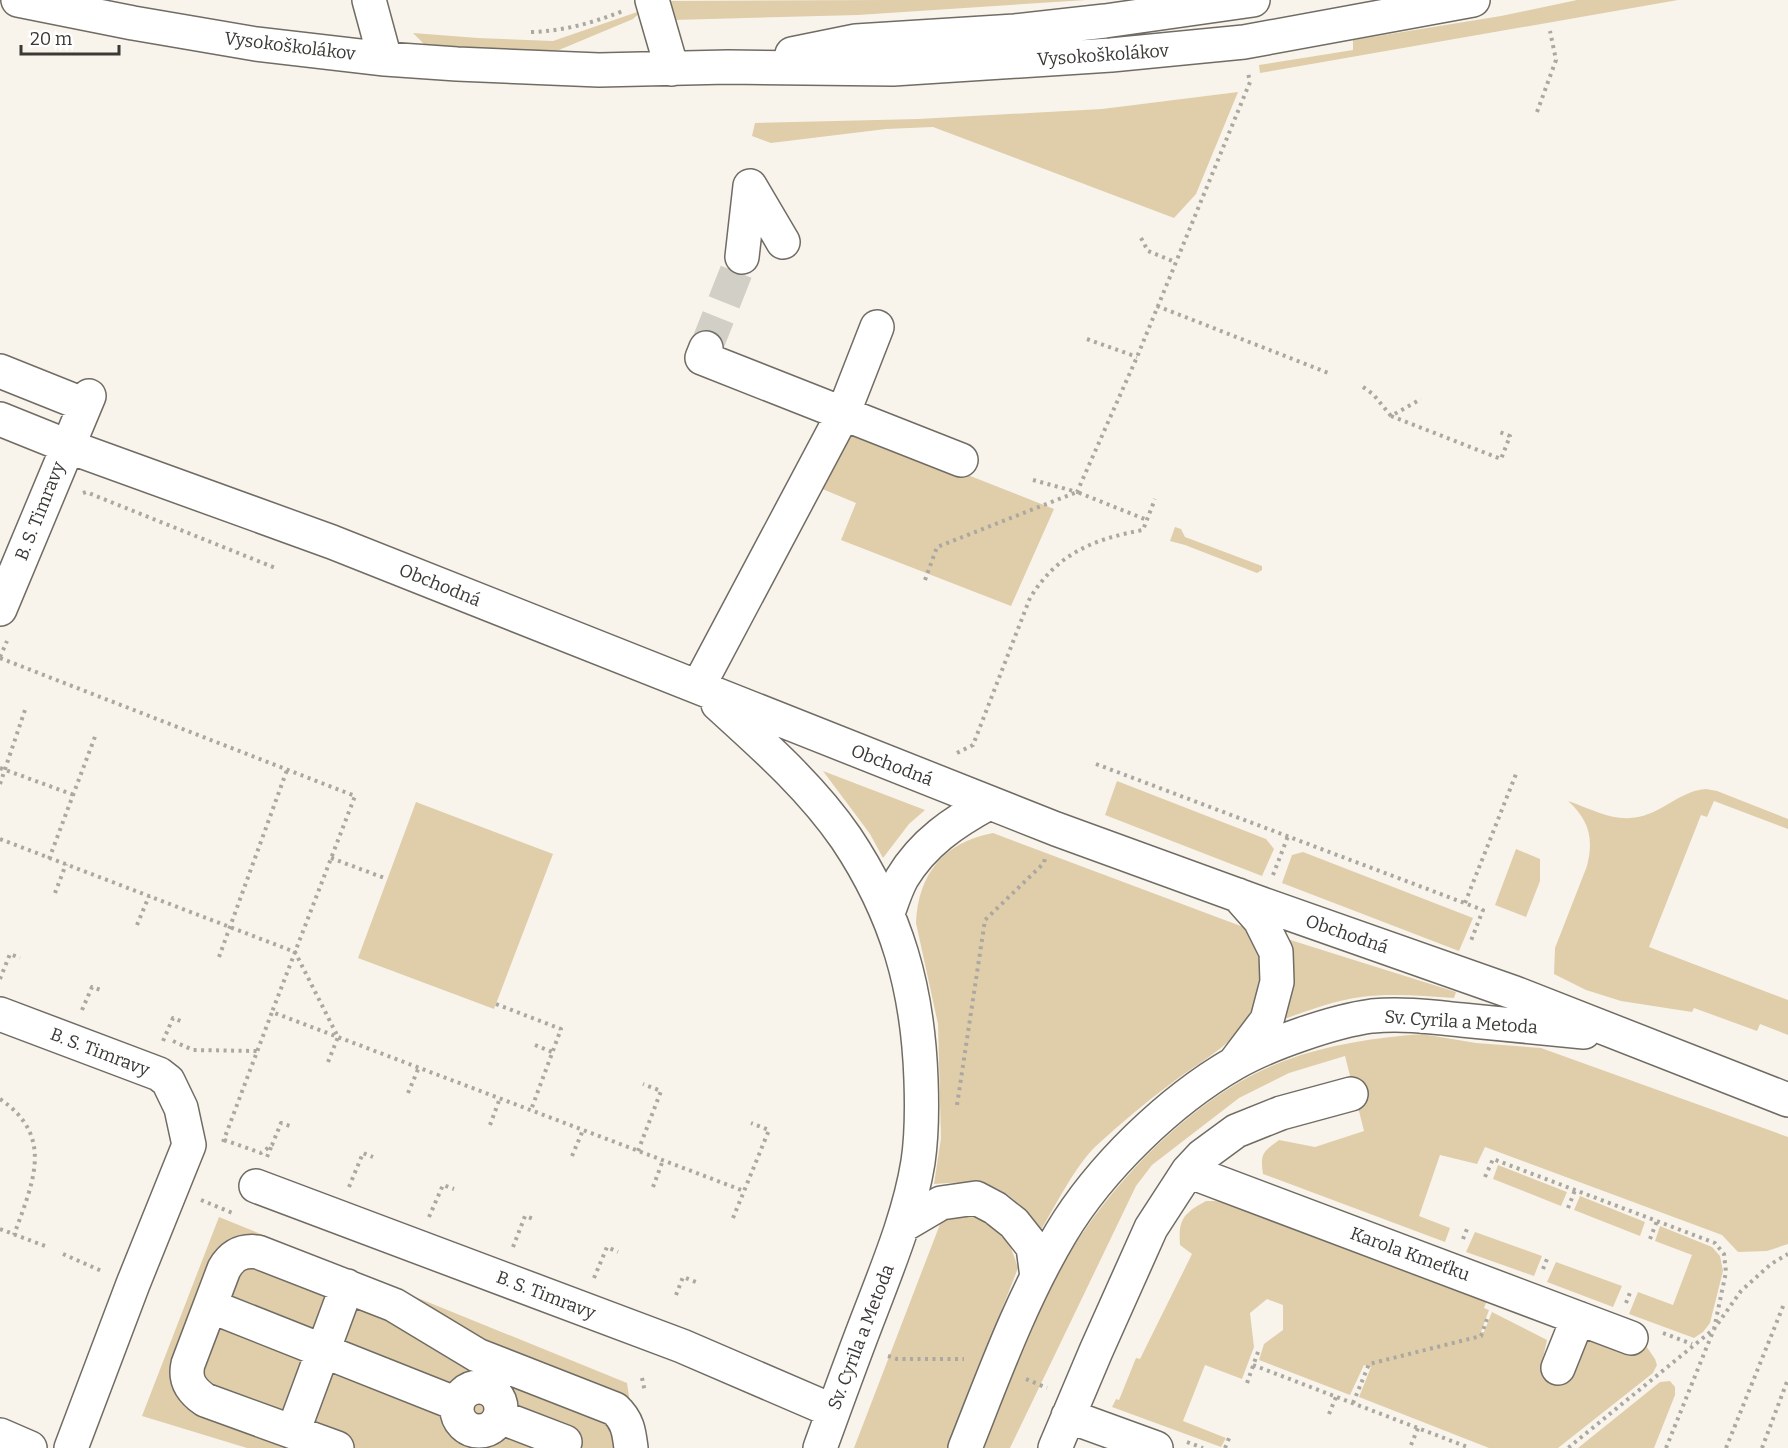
<svg xmlns="http://www.w3.org/2000/svg" width="1788" height="1448" viewBox="0 0 1788 1448" font-family="Bitter,serif">
  <style>
    .green { fill: #e0ceaa }
    .lines { fill: none; stroke-linecap: round; stroke-linejoin: round }
    .minor-tunnel { stroke: #d2cfc7; stroke-width: 33; stroke-dasharray: 33 16; stroke-linecap: butt }
    .minor-casing { stroke: #706c64; stroke-width: 36 }
    .path { stroke: #aba8a1; stroke-width: 4; stroke-dasharray: 3 4.5; stroke-linecap: butt }
    .minor { stroke: #fff; stroke-width: 33 }
    .labels { text-anchor: middle; dominant-baseline: central; stroke-width: 6; stroke-linejoin: round; paint-order: stroke }
    .street-label { font-size: 18px; fill: #3a3935; stroke: #fff }
  </style>
  <rect width="100%" height="100%" fill="#f8f4eb"/>
  <path class="green" d="M886,0h255h-55l-228,15 -184,5 -5,-19z
    M1577,0h101l-418,73 -1,-8 94,-15v-10l148,-24z
    M643,10l-10,9 -74,31 -59,1 -76,-7 -11,-11 65,5 75,3z
    M1238,92l-42,102 -22,24 -241,-91 -47,2 -115,14 -19,-7 3,-13 163,-4 184,-10z
    M856,431l198,78 -43,97 -170,-66 15,-37 -36,-15 17,-44z
    M1175,527l6,2 4,8 77,29v4l-5,3 -72,-28 -15,-4z
    M823,771l102,39 -16,14 -26,34 -13,-24z
    M1117,781l149,58 8,10 -12,27 -157,-61z
    M1706,789l11,2 71,28v10l-74,-28 -7,16 -6,-2 -52,132 139,53v35l-28,-11 -3,7 -63,-23 -2,4 -71,-11 -35,-11 -32,-16 1,-26 32,-82c7,-28 2,-46 -19,-65 37,13 57,28 95,6 14,-8 27,-17 43,-18z
    M416,802l137,52 -59,155 -136,-51z
    M993,833l253,95c14,22 15,29 13,56 -3,50 -50,71 -86,98 -27,20 -53,42 -77,64 -20,19 -41,60 -55,84 -35,-46 -50,-50 -107,-46l7,-46 -3,-114 -22,-101c2,-49 28,-81 77,-90z
    M1516,849l24,10v22l-14,36 -31,-12z
    M1303,852l170,66 -14,33 -177,-68 10,-28z
    M1284,938l172,54 -2,6c-31,-2 -62,-5 -93,-1 -29,4 -57,15 -85,25z
    M1422,1034l54,9 65,5 247,89v107l-21,7 -29,1 -16,-17 -237,-88 -8,17 -37,-9 -21,61 31,12 -5,14 -182,-68c-3,-21 0,-22 16,-34l36,7 49,-16 -19,-75 -56,17 -50,25 -87,67 -16,21 -126,262h-27c24,-58 46,-120 76,-176 45,-83 134,-177 225,-211 45,-17 90,-23 138,-27z
    M1498,1165l69,27 -6,14 -68,-27z
    M1580,1196l65,26 -5,14 -66,-26z
    M1206,1201h20l262,97 -4,10 5,2 -8,22h3l8,-20 55,28 -6,27 22,12 9,-28 21,-12 45,-5 17,25 2,6 -4,8 -95,75h-69l-130,-51 12,-30 -7,-2 -14,30 -91,-35 5,-16 19,-14v-25l-16,-6 -17,14 4,34 -12,32 -37,-14 -22,56 43,17 -5,9 -109,-40 4,-8 3,1 17,-42 4,1 52,-105 -12,-9c-2,-26 4,-32 26,-44z
    M972,1214c31,11 37,25 46,54l-70,180h-94l88,-229z
    M219,1217l408,166 10,65h-390l-105,-32z
    M1660,1226l52,21 8,9 3,15 -13,52 -7,9 -9,6 -65,-24 9,-22 35,13 19,-50 -37,-14z
    M1475,1232l67,24 -8,20 -68,-24z
    M1556,1262l66,24 -9,21 -66,-25z
    M1670,1381l5,6v8l-21,53h-76l82,-66z"/>
  <g class="lines">
    <path class="minor-tunnel" d="M706,348l36,-91"/>
    <defs>
      <path id="minor" d="M18,0l115,23 123,21 129,15 72,5 142,6 129,-3 165,2 218,-14 133,-13 229,-42
        M369,0l16,59
        M652,0l20,69
        M792,54l64,-13 159,-10 90,-10 148,-21
        M750,186l33,56
        M742,257l8,-71
        M706,348l-4,10 259,102
        M0,371l85,34
        M0,419l67,27 265,96 724,287 206,75 253,89 273,107
        M0,609l89,-213
        M698,687l145,-273 34,-87
        M718,704c45,41 93,83 128,134 51,76 72,151 75,242 1,27 1,55 -3,82 -8,50 -28,99 -46,146 -18,46 -35,93 -52,140
        M888,913c4,-11 8,-24 14,-35 21,-35 52,-56 87,-75
        M0,1014l159,60 9,7 13,27 8,37 -56,139 -62,164
        M1236,1061l31,-41 10,-38 -1,-30 -16,-32 -22,-25
        M1188,1171l443,167
        M256,1186l426,160 151,65
        M902,1226l39,-23 35,-5 19,10 19,15 19,24 4,30
        M210,1306l247,98
        M1558,1368l20,-50
        M457 1409a22 22 0 1 1 44 0a22 22 0 1 1-44 0Z
        M1068,1416l88,32
        M500,1417l65,25
        M293,1432l54,-146
        M0,1435l30,13
        M337,1448l-132,-48c-13,-9 -21,-19 -17,-36l36,-95c8,-14 18,-19 34,-17l136,53 83,50 138,54c13,12 14,23 16,39
        M965,1448c29,-73 56,-148 96,-215 39,-65 108,-132 174,-170 33,-19 99,-42 137,-47 30,-3 61,1 90,4 41,4 82,8 122,12
        M1055,1448l41,-97 55,-123 37,-57 14,-15 34,-25 45,-18 70,-19"/>
    </defs>
    <use href="#minor" class="minor-casing"/>
    <path class="path" d="M531,32c33,-1 61,-9 92,-21
      M1537,112l19,-52 -6,-29
      M1141,238l7,13 27,11
      M1157,306l174,68
      M1087,339l50,18
      M1363,387l10,7 18,22 30,-17
      M1391,416l110,43 9,-23 -13,-5
      M1033,480l44,12 60,-135 113,-275 -2,-9
      M83,493l3,-1 192,77
      M925,580l12,-33 140,-55 70,28
      M0,657l7,-16
      M0,658l355,138 -83,216
      M957,753l16,-8 57,-147c27,-44 63,-59 113,-68l12,-31
      M1096,764l387,146 -13,33
      M0,768l74,27
      M0,784l26,-77
      M0,839l295,113 43,85 -10,25
      M331,858l56,21
      M49,859l47,-125
      M1273,875l15,-39
      M55,893l11,-29
      M1465,903l51,-129
      M137,925l12,-29
      M219,957l68,-187
      M0,979l10,-25 10,4
      M496,1004l65,25 -30,81
      M82,1010l10,-23 9,3
      M163,1041l10,-23 10,4
      M173,1041l20,9 64,1
      M535,1045l17,7
      M408,1093l11,-26
      M0,1099c56,38 32,85 14,136
      M957,1105l28,-185 59,-57 1,-5
      M490,1125l10,-27
      M224,1140l37,13 11,-8 9,-22 9,3
      M223,1142l49,-130 472,179
      M638,1151l23,-60 -18,-7
      M572,1156l11,-26
      M267,1157l5,-12
      M1485,1177l8,-18 222,84 9,11 2,18 -12,57 -146,119
      M349,1187l14,-34 10,4
      M653,1187l10,-27
      M201,1200l34,14
      M1568,1208l7,-18
      M429,1217l14,-32 11,4
      M733,1218l36,-88 -18,-7
      M0,1229l45,17
      M1463,1239l4,-10
      M1650,1239l7,-18
      M513,1247l12,-31 11,4
      M63,1254l41,18
      M1543,1269l4,-10
      M594,1278l13,-31 11,5
      M676,1295l7,-18 13,5
      M1626,1303l5,-13
      M1663,1333l29,11
      M888,1356l9,3h67
      M1253,1365l217,83
      M642,1378l3,14
      M1026,1379l21,9
      M1247,1383l12,-34
      M1353,1403l16,-39 112,-28 6,-17
      M1329,1414l7,-17
      M1187,1442l16,6
      M1411,1445l7,-17
      M1225,1448l5,-12
      M1666,1448l48,-119 27,-38 30,-27 17,-10
      M1726,1448l58,-144
      M1762,1448l26,-69"/>
    <use href="#minor" class="minor"/>
  </g>
  <g class="labels">
    <g class="street-label">
      <text transform="translate(290 46) rotate(7)">Vysokoškolákov</text>
      <text transform="translate(1103 55) rotate(-4)">Vysokoškolákov</text>
      <text transform="translate(40 511) rotate(-68)">B. S. Timravy</text>
      <text transform="translate(440 585) rotate(22)">Obchodná</text>
      <text transform="translate(892 765) rotate(21)">Obchodná</text>
      <text transform="translate(1347 934) rotate(19)">Obchodná</text>
      <text transform="translate(1461 1022) rotate(4)">Sv. Cyrila a Metoda</text>
      <text transform="translate(100 1052) rotate(21)">B. S. Timravy</text>
      <text transform="translate(1410 1254) rotate(20)">Karola Kmeťku</text>
      <text transform="translate(546 1295) rotate(21)">B. S. Timravy</text>
      <text transform="translate(861 1337) rotate(-69)">Sv. Cyrila a Metoda</text>
    </g>
  </g>
  <path d="M21 45v9h98v-9" fill="none" stroke="#3a3935" stroke-width="3"/>
  <text x="30" y="45" font-size="18" fill="#3a3935" stroke="#ffffff" stroke-width="4.5" paint-order="stroke">20 m</text>
</svg>
